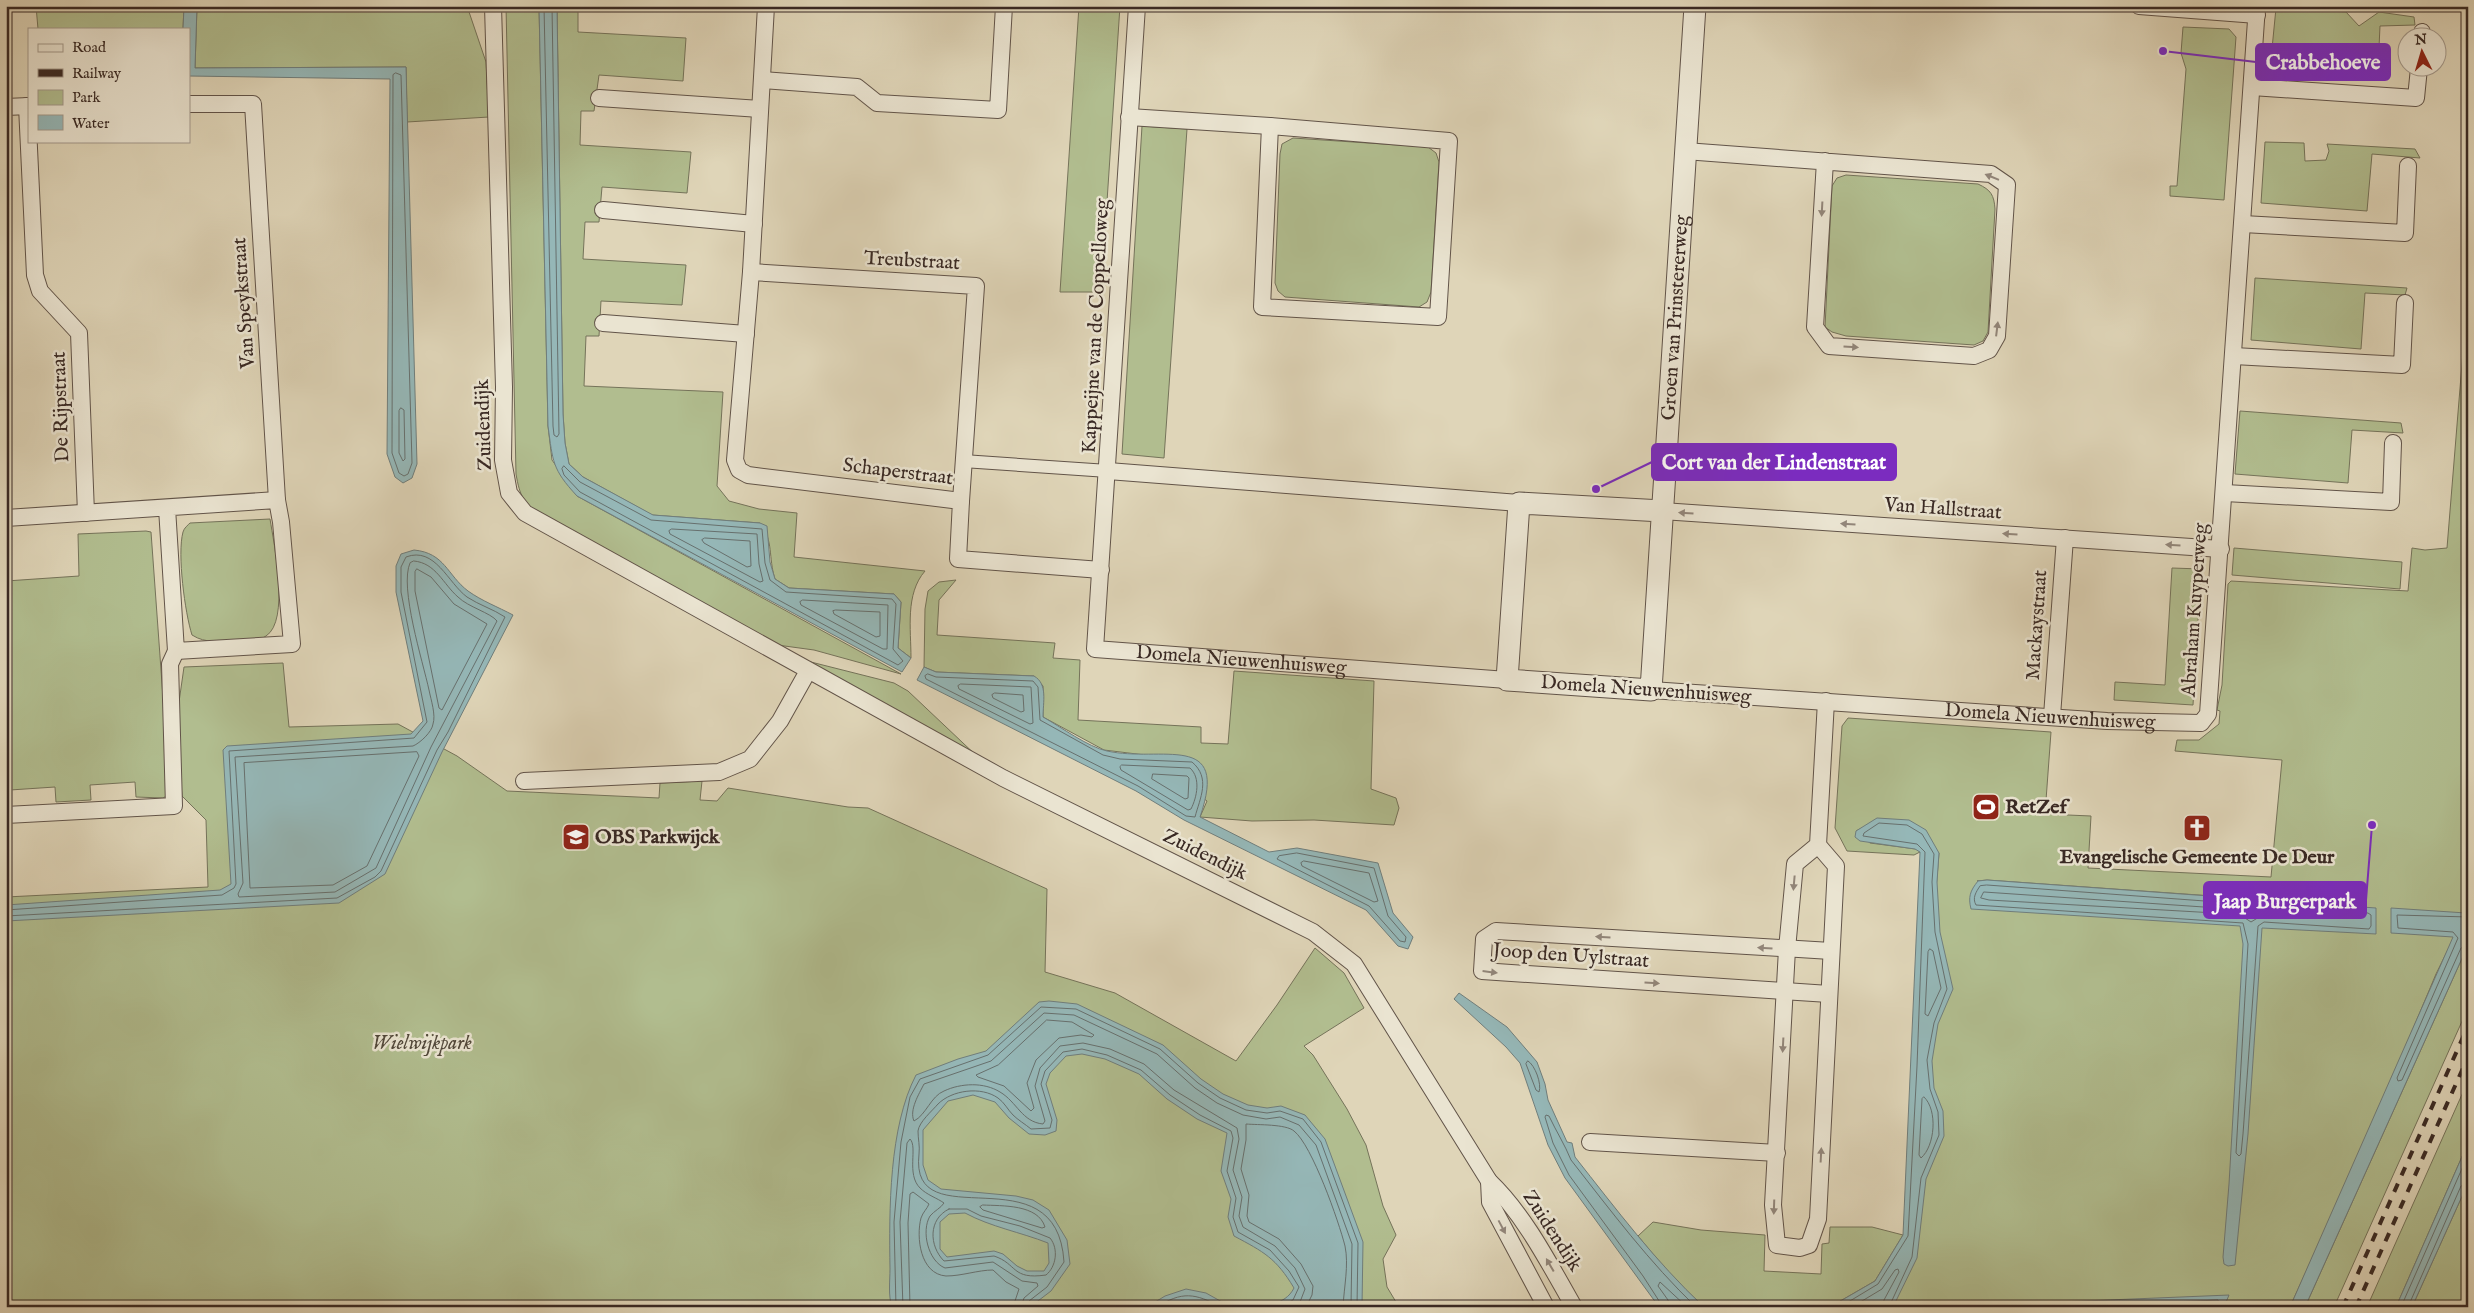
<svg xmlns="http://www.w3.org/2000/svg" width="2474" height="1313" viewBox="0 0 2474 1313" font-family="'IM FELL English',serif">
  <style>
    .green { fill: #b1bd8f; stroke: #75735a; fill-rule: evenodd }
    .water { fill: #95b7b7; stroke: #707e7c; fill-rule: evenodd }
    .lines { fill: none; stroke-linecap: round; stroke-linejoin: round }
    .shore { stroke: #67706e; stroke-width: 1 }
    .pedestrian-casing { stroke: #625449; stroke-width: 14 }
    .minor-casing { stroke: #625449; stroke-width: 18 }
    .tertiary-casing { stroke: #625449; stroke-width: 23 }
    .pedestrian { stroke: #eae4d1; stroke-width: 12 }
    .minor { stroke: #eae4d1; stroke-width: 16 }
    .tertiary { stroke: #eae4d1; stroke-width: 21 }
    .rail { stroke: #392924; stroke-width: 4; stroke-dasharray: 9 9; stroke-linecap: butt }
    .oneway { fill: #92867a }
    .labels { text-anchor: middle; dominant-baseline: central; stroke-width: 5; stroke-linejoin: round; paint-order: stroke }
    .street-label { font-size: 20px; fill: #392924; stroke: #eae4d1 }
    .poi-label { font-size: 20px; font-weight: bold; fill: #392924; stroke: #eae4d1; text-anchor: start }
    .park-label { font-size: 20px; font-style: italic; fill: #514739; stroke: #eae4d1 }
    .leader { fill: none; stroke: #7b2cbf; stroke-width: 2 }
    .callout-dot { fill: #7b2cbf; stroke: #eae4d1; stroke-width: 2 }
    .callout { fill: #7b2cbf; stroke: #7b2cbf; stroke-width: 2 }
    .callout-label { font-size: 21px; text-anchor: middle; font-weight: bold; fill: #fff }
  </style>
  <rect width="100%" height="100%" fill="#dfd5b8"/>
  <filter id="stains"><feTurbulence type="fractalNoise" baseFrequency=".004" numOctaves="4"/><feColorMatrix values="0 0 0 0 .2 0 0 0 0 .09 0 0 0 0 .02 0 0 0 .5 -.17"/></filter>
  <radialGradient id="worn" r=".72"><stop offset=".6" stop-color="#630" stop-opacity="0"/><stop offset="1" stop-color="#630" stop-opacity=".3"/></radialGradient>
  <path class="green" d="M36,6h148l-1,23h-145z
    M197,6h270l19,56 3,55 -82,5 -1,-55 -211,1z
    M506,6h33l9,420 4,34 25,36 324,178 -87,-24 -44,-6 -229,-128c-18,-15 -21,-19 -25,-42z
    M557,6h21v26l108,6 -3,43 -84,-6 -5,36h-13l-1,34 111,7 -4,41 -85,-6 -3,35h-14l-2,37 103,6 -4,40 -81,-4 -2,35h-13l-2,50 139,6 -6,94 12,15 30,8 38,4 -3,44 131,14c-20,23 -14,58 -14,87l-13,-10 3,-46 -7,-8 -105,-6 -14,-9c-7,-22 -1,-38 -15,-56l-108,-8 -69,-38 -14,-13 -4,-21 -2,-29z
    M1079,6h41l-19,286h-41z
    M2276,8l70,4 13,14 20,-14 35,5 1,8 -35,1 -2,43 -6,8 -102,-8z
    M2183,27l46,2 7,8 -12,163 -54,-4v-10h7l9,-117 -5,-16z
    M1142,126l45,3 -23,329 -42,-4z
    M1293,138l135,9 8,6 3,9 -8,130 -4,10 -8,5 -134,-10 -7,-6 -3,-8 5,-129 2,-10z
    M2265,142l39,1 1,18 21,-1 3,-9 -2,-7 88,5 5,9 -48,-4 -5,57 -106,-8z
    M1846,175l132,9c13,6 16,11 17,25l-7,123 -5,9 -9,4 -128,-9 -14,-4 -7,-5 7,-141 5,-8z
    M2255,278l152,10 -2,7 -40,-2 -4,56 -110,-9z
    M2468,290v619l-32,65 -62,148 -84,185h-415l32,-61 32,-393 -77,-25 -6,3 14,12 46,6 4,3 -6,3 -67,-4 -12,-23 7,-102 6,-8 203,14 -6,82 46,2 -3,52 183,9 11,-117 -107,-9 2,-11h22l20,-16 1,-13 -3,-1 5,-25 6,-101 3,-3 177,10 4,-43 13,2 22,-2zM1987,880l282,20v1l-292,-20z
    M2240,411l161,12 2,10 -51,-3 -4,53 -113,-9z
    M270,519c4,25 20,102 -4,117 -6,5 -22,3 -30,4 -16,1 -30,4 -44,-5 -7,-22 -15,-81 -9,-103 1,-4 5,-7 7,-9z
    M146,531l5,1 19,262 -7,4 -27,-1 -1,-15 -45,3 1,15 -35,2 -1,-15 -45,3 1,15h-5v-224l73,-5 -1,-42z
    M2234,548l168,14 -2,27 -168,-14z
    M2172,568l29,1 -8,136 -79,-5 1,-18 50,3z
    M956,580l-17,20 -2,35 118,8 -2,15 27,2 -2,60 123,7v16l27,1 6,-73 140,10 -3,108 25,9 3,10 -5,17 -80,-5 -62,1 -52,-4 7,-16 -62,-46 -41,-5 -61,-33v-31l-9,-10 -98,-4 -12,-5 1,-58 3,-18 11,-9z
    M799,659l95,24 14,8 73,69z
    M283,663l6,64 109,-3 59,32 50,35 152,7 1,-15 42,-2 -2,19 17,1 11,-13 120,19 20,1 179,81 -2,83 70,21 121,68 41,-56 38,-57 29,25 20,35 -60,38 9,9 34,54 19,36 17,61 13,29 -13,24 4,28 12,20h-1393v-410l202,-10 -2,-67 -24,-24 -6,-73 8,-56z
    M2468,945v63l-134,299h-29z
    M2468,1081v62l-72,164h-29z
    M2468,1183v124h-56z
    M1653,1222l48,8 64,5 -1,36 57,3 1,-30 7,-1 1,-16h42l31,8 -28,46 -45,26h-126l-33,-31 -33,-40z"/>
  <path class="water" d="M184,6h13l-2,62 211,-1 11,397 -5,14 -9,5 -8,-6 -8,-23 3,-375 -201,-3v-47h-6z
    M539,6h18l6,408 2,29 4,21 14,13 70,38 107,8 7,3 3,36 5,17 14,9 105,6 7,8 -3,46 13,10 -9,14 -325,-176c-25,-27 -24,-34 -29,-70z
    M414,550c31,3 33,25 54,41 14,10 30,16 45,24l-71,137 -57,122 -46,29 -333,18v-16l214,-15 11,-6 -8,-134 4,-4 184,-12 12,-13 -27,-129v-26l5,-12z
    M924,667l12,5 98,4c14,8 9,26 9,41 18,10 45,30 64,34 54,12 123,-21 93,66l69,35 28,-4 81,15 15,50 20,24 -5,12 -10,-3 -32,-36 -182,-90 -48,-29 -219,-111z
    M1877,818l32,2 17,10 13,23 -2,29 3,50 13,57 -15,35 -6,37 2,27 9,23 1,25 -18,43 -9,79 -24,49h-63l45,-26 28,-46 17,-383 -5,-3 -55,-8 -5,-4 1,-6z
    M1987,880l389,28v26l-114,-6 -14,206 -13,131 -7,1 -4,-2 -1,-7 6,-73 14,-240 -3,-18 -269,-17c-3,-12 -1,-18 7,-28z
    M2391,908l75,5 2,-4v36l-163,362h-15l163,-370 -62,-4z
    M1459,993l48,34 30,35 8,22 3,16 19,42 5,1 3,14c41,52 80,104 129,150h-45l-94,-129 -17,-33 -28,-82 -14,-16 -52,-48z
    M1049,1001l28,3 86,41 38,34 22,15 25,11 19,3 14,-2 24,9 20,24 38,103 -1,65h-117c18,-1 40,-1 49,-19 -18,-30 -30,-36 -60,-52l-6,-19 3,-18 -10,-28 6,-38 -30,-14 -30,-20 -28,-25 -34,-15 -23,-5 -16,2 -16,17 -4,11 11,36 -1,11 -11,4 -16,-1 -20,-16 -14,-16 -22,-7 -25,6 -25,29v35l5,15 13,9 75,7 17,4 16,10 18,30 3,24 -19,27 -21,16h-138c-4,-11 -2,-27 -2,-38 -1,-59 -1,-142 26,-194l42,-16 28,-8 53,-49zM965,1213c26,14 55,19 83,30l1,20 -5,8h-17l-10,-5 -14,-12 -9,-3 -47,6 -7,-8v-27l9,-8z
    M2468,1143v40l-56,124h-16z
    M1186,1289l20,4 25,14h-84l18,-11z
    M2229,1295l-5,12h-285z"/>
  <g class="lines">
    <path class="shore" d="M544,6l9,420 1,9 3,2 2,-3 -7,-428
      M396,73l5,2 11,388 -4,11 -4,2 -5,-3 -7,-20 1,-378z
      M401,408l3,2 1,49 -2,2 -4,-8v-42z
      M564,466l16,16 71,38 111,9 3,34 5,17 16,12 106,7 4,5 -3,45 10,12 -5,4 -318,-173 -16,-17 -2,-6z
      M672,529l85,5 2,30 4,17 -3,1 -90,-48 -1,-3z
      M705,538l45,3 1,25 -4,1 -43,-24 -2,-3z
      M414,561c22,2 29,23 44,36 10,10 33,16 39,24l-66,126 -55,121 -41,24 -96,5 -1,-3 5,-11 -8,-126 178,-11c7,-3 19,-14 20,-22 3,-9 -2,-24 -4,-34 -6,-28 -30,-103 -19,-127z
      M417,569l14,8 23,27 33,20 -45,86 -3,-2 -24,-117v-19z
      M803,600l85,5 -1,44h-4l-82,-44 -1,-3z
      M836,610l44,2v24l-4,1 -42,-23 -1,-3z
      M928,674l8,3 97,4 5,6 2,33 63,35 17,4 72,3c19,16 8,36 3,55l-9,-1 -48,-30 -212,-107 -1,-3z
      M961,684l70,3 2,36 -3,1 -71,-35 -1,-3z
      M995,693l28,2 1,16 -3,1 -28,-14 -1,-3z
      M417,752l2,4 -52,110 -34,19 -83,3 -6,-125z
      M1122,765l68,3c11,10 7,29 1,41l-3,1 -67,-40 -1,-3z
      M1153,774l34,2 2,2 -1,20 -3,1 -33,-20z
      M1297,853l77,15 14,48 18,21 -1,5 -5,-1 -31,-35 -92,-47 2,-3z
      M1304,861l65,12 9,28 -4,1 -72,-36 -1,-3z
      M1987,885l381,28 3,2v11l-2,3 -105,-7 -6,4 -15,208 -2,20 -2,2 -3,-3 12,-209 -5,-21 -267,-18c-4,-7 0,-13 4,-19z
      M1984,892l249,17 2,3 -2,2 -244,-14 -8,-2z
      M6,910l216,-15 12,-7 2,-4 -7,-133 185,-13 13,-16 -26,-130v-25l5,-10c29,-11 42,26 61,40 12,8 26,12 38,20l-57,115 -11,18 -56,121 -6,6 -38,21 -331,18
      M2242,910l20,1 2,3 -13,8 -12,-8z
      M2468,917l-71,-2 1,13 55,4 5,6 -61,140 1,3 4,-1 59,-132 7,-3
      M1930,949l3,2 8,37 -13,28 -3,-2 3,-62z
      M1047,1020l25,2 22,13 -2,2 -11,-2 -22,3 -23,22 -9,23 7,25 -3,3 -27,-25 -26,-9 -2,-2 22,-10z
      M1528,1061c7,4 14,23 11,31l-3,-2 -10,-26z
      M1924,1097c14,13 11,49 -3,61l-2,-3 3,-56z
      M983,1205c19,1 55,-1 62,22l-3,1 -59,-18 -3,-3z
      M949,1209h18l14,7 39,10 30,12c9,11 6,29 -4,37 -35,5 -28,-11 -52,-19l-50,5c-15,-15 -16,-42 5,-52z
      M896,1307l-2,-85 7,-80 9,-45 10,-18 68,-24 53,-48 35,2 84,40 38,34 22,15 26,12 21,3 13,-2 23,8 18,23 37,101 -1,64
      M903,1307l-3,-85 7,-79 3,-4c8,8 -4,35 10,49 7,7 17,10 24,15 -3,5 -10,8 -14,13 -9,15 -2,45 15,52l48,-6 29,19 15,2 1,3 -14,12 -3,9
      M910,1307l-2,-84 2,-29 3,-2 16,12c-2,5 -6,8 -8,14 -5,19 -1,56 25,58 16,0 32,-6 47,-6l13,12 13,7 -6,18
      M1027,1307l2,-6 18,-14 17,-25c-7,-114 -155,-20 -145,-108 1,-8 -1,-15 -1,-23 1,-9 14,-20 20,-27 14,-14 43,-18 60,-6 6,4 10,12 15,17 5,5 12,9 18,14l19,-1 2,-8 -11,-36 4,-13 18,-19 19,-3 25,6 34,15 29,25 30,20 31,16 2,7 -6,33 9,27 -3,19 5,15 32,18 19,21 10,16 -6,13 -14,7
      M1157,1307c25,-16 38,-14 64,0
      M1294,1307l6,-5 5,-13 -10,-21 -20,-22 -32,-19 -4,-11 3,-19 -9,-27 6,-31 -2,-11 -63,-38 -30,-26 -34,-15 -27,-6 -23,3 -20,22 -5,18 10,35 -2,3c-21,-2 -26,-22 -43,-32 -16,-10 -39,-9 -56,-1 -13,5 -18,24 -30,30 -5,-11 5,-27 10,-37l67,-23 53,-48 30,2 83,39 38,34 22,15 26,12 23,4 14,-2 19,8 17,20 36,99 -1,63
      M1306,1307l6,-12 1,-9 -12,-22 -22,-25 -30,-17 -2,-6 2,-21 -8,-26 5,-29v-16c12,1 40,0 48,7 18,14 45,91 51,115 4,19 -1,41 -2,61
      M1663,1307l-20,-31 -74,-101 -16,-32 -8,-26 1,-2 3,1c7,15 16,29 22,44 40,51 78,102 125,147
      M1669,1307l-1,-7 -10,-14 2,-4 27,25
      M1840,1307l38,-23 30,-48 9,-170 8,-214 -8,-8 -54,-8 1,-3 15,-10 28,2 15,9 12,20 -2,28 3,50 12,57 -13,34 -7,37 3,29 8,23 1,23 -18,43 -9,79 -23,50
      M1852,1307l30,-18 13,-19 3,-1 1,3 -15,28 -1,7
      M2061,1307l157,-7 2,7
      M2401,1307l67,-152
      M2408,1307l53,-121 7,-3"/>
    <defs>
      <path id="pedestrian" d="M963,461l145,10"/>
      <g id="minor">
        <path d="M493,6l11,381 -1,73 6,33 16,20 478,265 310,154 41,32 135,217c35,33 61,84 85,126"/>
        <path d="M766,6l-15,266 -16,188 4,10 9,5 213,26 -3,58 143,11"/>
        <path id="s1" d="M1137,6l-42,643 412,31"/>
        <path d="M2139,6l118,9"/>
        <path d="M2421,38l1,-6"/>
        <path d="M762,80l95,7 20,16 121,7 6,-104"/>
        <path d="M2252,87l164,11 3,-30"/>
        <path d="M599,98l161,11"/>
        <path d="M189,104h64l24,396"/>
        <path d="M27,106l8,169 5,16 39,42 7,180"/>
        <path d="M6,107l23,-1"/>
        <path d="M1129,117l141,9"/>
        <path d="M1270,126l179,15 -11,176 -176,-10z"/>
        <path d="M1685,151l306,23 16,11 -10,151 -8,14 -15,6 -145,-10 -14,-19 10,-166"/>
        <path d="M603,210l151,14"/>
        <path d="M2243,224l162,9 3,-67"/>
        <path d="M751,272l225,14 -15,215"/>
        <path d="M603,323l143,11"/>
        <path d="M2234,356l168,9 3,-62"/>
        <path d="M1108,471l411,32"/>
        <path d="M2225,493l166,9 2,-59"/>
        <path d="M1662,511l559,38"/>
        <path d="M6,518l271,-18 4,22 11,122 -116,7 -9,-143"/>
        <path id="s2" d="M1651,690l456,31 94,2 7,-9 49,-708"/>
        <path d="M2052,716l13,-178"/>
        <path d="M524,781l195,-9 31,-13 30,-38 28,-50"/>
        <path d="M6,815l168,-9 -4,-142 6,-13"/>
        <path d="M1818,845l-23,19 -8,85 -14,256 4,40 23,3 9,-3 9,-26 18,-353 -18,-21 8,-144"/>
        <path d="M1829,994l-347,-23 2,-32 12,-8 335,20"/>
        <path d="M1590,1142l187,11"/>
        <path d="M1489,1181l1,21 56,105"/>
      </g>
      <g id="tertiary">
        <path id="s3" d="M1662,511l-143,-8 -12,177 144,10 44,-684"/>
      </g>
    </defs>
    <use href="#pedestrian" class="pedestrian-casing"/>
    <use href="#minor" class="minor-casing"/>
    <use href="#tertiary" class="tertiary-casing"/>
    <use href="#pedestrian" class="pedestrian"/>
    <use href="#minor" class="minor"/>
    <use href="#tertiary" class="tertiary"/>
    <path class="rail" d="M2343,1307l125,-281
      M2356,1307l112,-250"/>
  </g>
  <defs><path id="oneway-solid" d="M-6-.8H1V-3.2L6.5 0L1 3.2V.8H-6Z" transform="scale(1.25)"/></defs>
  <g class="oneway">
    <use href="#oneway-solid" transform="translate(1992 177) rotate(-158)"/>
    <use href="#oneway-solid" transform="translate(1822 209) rotate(93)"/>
    <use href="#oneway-solid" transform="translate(1997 329) rotate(-83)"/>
    <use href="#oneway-solid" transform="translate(1851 347) rotate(4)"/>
    <use href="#oneway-solid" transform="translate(1686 513) rotate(-176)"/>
    <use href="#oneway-solid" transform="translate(1848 524) rotate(-176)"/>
    <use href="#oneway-solid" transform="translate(2010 534) rotate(-176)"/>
    <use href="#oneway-solid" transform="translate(2173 545) rotate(-176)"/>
    <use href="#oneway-solid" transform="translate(1794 883) rotate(95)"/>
    <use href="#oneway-solid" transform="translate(1603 937) rotate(-177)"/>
    <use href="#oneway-solid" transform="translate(1765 948) rotate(-176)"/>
    <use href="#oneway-solid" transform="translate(1490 972) rotate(7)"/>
    <use href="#oneway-solid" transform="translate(1652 983) rotate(4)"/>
    <use href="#oneway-solid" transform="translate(1783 1045) rotate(93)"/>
    <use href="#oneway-solid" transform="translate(1821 1155) rotate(-87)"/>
    <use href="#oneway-solid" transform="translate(1774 1207) rotate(92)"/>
    <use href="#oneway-solid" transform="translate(1502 1227) rotate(62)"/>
    <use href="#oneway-solid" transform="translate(1550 1265) rotate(-120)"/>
  </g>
  <defs>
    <symbol id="stadium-square" viewBox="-11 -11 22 22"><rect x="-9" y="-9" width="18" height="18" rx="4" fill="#8f2418" stroke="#eae4d1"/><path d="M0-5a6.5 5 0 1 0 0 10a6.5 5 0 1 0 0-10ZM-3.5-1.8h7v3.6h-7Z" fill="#fff"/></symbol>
    <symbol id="church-square" viewBox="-11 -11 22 22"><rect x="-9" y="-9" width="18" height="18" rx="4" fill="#8f2418" stroke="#eae4d1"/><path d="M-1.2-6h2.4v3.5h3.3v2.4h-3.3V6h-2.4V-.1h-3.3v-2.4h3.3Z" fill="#fff"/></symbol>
    <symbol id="school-square" viewBox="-11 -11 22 22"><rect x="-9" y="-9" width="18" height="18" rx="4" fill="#8f2418" stroke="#eae4d1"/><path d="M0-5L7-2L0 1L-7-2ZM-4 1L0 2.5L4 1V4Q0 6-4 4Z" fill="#fff"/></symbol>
  </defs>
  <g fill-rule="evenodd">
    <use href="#stadium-square" x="1970" y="791" width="32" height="32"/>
    <use href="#church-square" x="2181" y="812" width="32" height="32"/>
    <use href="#school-square" x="560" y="821" width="32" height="32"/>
  </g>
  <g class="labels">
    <g class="street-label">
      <text transform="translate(912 261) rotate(3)">Treubstraat</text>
      <text transform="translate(244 303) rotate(-94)">Van Speykstraat</text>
      <text stroke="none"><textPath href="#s3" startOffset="838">Groen van Prinstererweg</textPath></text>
      <text transform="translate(1096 326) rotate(-87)">Kappeijne van de Coppelloweg</text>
      <text transform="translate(61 407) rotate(-92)">De Rijpstraat</text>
      <text transform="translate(484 425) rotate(-92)">Zuidendijk</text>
      <text transform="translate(898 472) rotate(7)">Schaperstraat</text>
      <text transform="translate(1943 509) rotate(4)">Van Hallstraat</text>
      <text transform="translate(2195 610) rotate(-86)">Abraham Kuyperweg</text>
      <text transform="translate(2037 625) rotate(-86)">Mackaystraat</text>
      <text stroke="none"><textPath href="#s1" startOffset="791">Domela Nieuwenhuisweg</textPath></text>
      <text transform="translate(1646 690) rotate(4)">Domela Nieuwenhuisweg</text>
      <text stroke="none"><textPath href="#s2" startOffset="400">Domela Nieuwenhuisweg</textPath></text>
      <text transform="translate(1205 855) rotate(26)">Zuidendijk</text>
      <text transform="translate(1571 956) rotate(4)">Joop den Uylstraat</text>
      <text transform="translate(1552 1231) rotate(57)">Zuidendijk</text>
    </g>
    <g class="poi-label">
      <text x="2005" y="807">RetZef</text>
      <text x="595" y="837">OBS Parkwijck</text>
      <text x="2197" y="857" text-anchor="middle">Evangelische Gemeente De Deur</text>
    </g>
    <g class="park-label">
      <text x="422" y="1043">Wielwijkpark</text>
    </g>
  </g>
  <path class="leader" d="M2163 51L2256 62M1596 489L1652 462M2372 825L2366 900"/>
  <g class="callout-dot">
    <circle cx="2163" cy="51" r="5"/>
    <circle cx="1596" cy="489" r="5"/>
    <circle cx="2372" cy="825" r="5"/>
  </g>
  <g class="callout">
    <rect x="2256" y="44" width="134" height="36" rx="5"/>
    <rect x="1652" y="444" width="244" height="36" rx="5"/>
    <rect x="2204" y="882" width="162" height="36" rx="5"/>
  </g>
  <g class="callout-label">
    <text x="2323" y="69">Crabbehoeve</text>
    <text x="1774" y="469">Cort van der Lindenstraat</text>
    <text x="2285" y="908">Jaap Burgerpark</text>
  </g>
  <rect width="2474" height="1313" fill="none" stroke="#dfd5b8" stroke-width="25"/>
  <rect x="8" y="8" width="2459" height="1298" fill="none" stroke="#392924" stroke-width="2.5"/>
  <rect x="12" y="12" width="2449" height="1288" fill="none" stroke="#392924"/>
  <rect x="28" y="28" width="162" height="115" fill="#eae4d1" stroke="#a3998c"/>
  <rect x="38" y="44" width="25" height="8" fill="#eae4d1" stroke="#a3998c"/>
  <text x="72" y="52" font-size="15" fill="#392924">Road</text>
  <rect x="38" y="69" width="25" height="8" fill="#392924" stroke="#a3998c"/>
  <text x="72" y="78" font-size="15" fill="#392924">Railway</text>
  <rect x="38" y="90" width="25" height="15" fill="#b1bd8f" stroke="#a3998c"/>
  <text x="72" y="102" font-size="15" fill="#392924">Park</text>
  <rect x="38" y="115" width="25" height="15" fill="#95b7b7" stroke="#a3998c"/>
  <text x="72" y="128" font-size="15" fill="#392924">Water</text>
  <g transform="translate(2422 52) rotate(355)"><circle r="24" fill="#eae4d1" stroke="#a3998c"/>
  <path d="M0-4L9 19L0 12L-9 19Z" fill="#8f2418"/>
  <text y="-8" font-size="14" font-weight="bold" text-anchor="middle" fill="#392924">N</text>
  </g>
  <rect width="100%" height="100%" filter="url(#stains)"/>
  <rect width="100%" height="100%" fill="url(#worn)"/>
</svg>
